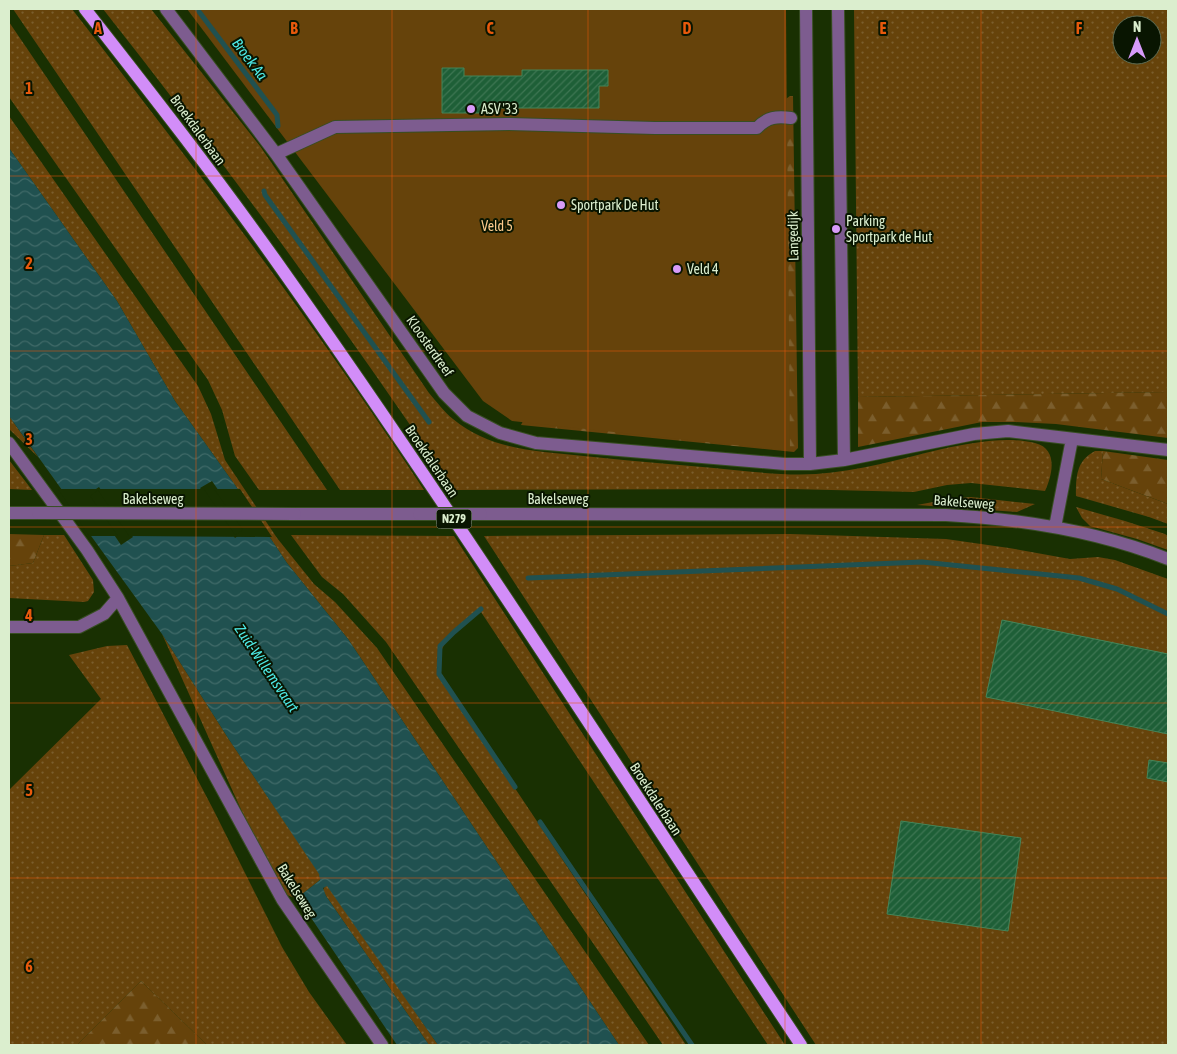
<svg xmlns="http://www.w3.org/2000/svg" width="1177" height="1054" viewBox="0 0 1177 1054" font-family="'Asap Condensed',sans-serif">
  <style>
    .grass { fill: url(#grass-dots); fill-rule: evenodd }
    .forest { fill: url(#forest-firs) }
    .park { fill: #66430b }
    .water { fill: url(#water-waves); fill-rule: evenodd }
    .pier { fill: #193002 }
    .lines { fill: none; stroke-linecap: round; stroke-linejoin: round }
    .stream { stroke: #205150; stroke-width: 5 }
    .building { fill: url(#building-hatch); stroke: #458559 }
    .minor-casing { stroke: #384e23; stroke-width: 14 }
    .major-casing { stroke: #384e23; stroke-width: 14 }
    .minor { stroke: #7d5c8f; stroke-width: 12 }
    .major { stroke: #d28df8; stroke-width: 12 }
    .minor-bridge-casing { stroke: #384e23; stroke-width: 14; stroke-linecap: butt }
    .minor-bridge { stroke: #7d5c8f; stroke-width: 12 }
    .grid { fill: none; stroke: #e8590c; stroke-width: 1; stroke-opacity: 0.55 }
    .poi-dot { fill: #d79bf9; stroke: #091501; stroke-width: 2 }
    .labels { text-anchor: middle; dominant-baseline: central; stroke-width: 4; stroke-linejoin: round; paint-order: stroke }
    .shield { fill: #091501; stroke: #9cad90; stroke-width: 1 }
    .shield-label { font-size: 12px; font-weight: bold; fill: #dbeece }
    .poi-label { font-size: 14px; fill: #dbeece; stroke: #091501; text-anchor: start }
    .street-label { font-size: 14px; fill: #dbeece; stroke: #091501 }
    .park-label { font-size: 14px; fill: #fcca8c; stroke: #091501 }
    .water-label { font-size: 15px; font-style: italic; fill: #4eece8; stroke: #091501 }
    .grid-label { font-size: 16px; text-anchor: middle; font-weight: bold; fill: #e8590c; stroke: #091501; stroke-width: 4; stroke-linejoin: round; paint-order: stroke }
  </style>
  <defs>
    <pattern id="grass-dots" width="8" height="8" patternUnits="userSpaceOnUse" patternTransform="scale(1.25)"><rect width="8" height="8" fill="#66430b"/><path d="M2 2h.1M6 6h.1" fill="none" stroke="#7b5e2d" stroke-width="1.8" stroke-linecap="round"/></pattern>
    <pattern id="forest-firs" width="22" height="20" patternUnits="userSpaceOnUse" patternTransform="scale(1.25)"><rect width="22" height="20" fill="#66430b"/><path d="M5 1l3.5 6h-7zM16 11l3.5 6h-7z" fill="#7b5e2d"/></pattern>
    <pattern id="water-waves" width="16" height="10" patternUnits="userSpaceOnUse" patternTransform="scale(1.25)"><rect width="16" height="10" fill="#205150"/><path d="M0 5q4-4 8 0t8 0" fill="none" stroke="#406a68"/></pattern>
    <pattern id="building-hatch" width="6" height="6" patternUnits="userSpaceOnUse" patternTransform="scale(1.25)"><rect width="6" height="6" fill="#1e5f37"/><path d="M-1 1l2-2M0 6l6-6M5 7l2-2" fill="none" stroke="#3e7653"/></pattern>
  </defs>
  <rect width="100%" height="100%" fill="#193002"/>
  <path class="grass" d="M13,9h59c122,157 243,315 352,481h-84z
    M103,9h48l109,137 169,247c8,9 15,19 24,26 26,22 58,29 91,33 56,6 113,11 170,16 33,3 68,8 102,6 43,-3 84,-15 126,-25 30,-6 63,-13 93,-6 24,6 17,33 10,48l-74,-8 -24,2 -33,7 -124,-3 -336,1c-110,-165 -228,-325 -351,-481z
    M854,9h314v383l-310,5zM1122,25h30v30h-30z
    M9,22l318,468h-68l-24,-34 -13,-46 -14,-30 -199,-283z
    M9,116l189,270 13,28 14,46 52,78 37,46 21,18 42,46 272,397h-30l-271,-406 -61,-76 -52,-78 -60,-84 -58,-100 -108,-153z
    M9,416l29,41 -29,-28z
    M1095,451h8l-2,28 67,25v20l-19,-7 -73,-21c0,-19 0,-35 19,-45z
    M9,460l23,30 -23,-1z
    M971,497l64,7 -18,8 -100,-7 32,-6z
    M1076,507l49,14 40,13 3,2v14l-31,-11 -47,-13 -8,-8z
    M790,534l156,5 63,9 61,11 28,-2 17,3 53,19v466h-352l-332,-509z
    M44,535h20l29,45 1,12 -6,9 -4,1 -75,-4v-32l24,-3z
    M291,535l163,1 331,509h-17l-287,-433 -31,21 -11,22 2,22 245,368h-23l-277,-403 -43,-48 -21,-17z
    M162,634l66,104 92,136v6l-19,15 -1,3c-11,0 -17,-5 -25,-13z
    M127,645l86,164 69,138 27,45 38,53h-140l-66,-64 -64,64h-68v-255l92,-91 -32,-44 38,-9z
    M325,886h4l109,159h-9l-103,-149 -3,-6z"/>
  <path class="forest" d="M790,96h3l5,352 -4,4 -273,-27 8,-16 225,-288z
    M1168,392v46l-112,-14 -41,-2h-33l-124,25v-50z
    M1103,451l65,9v44l-67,-25z
    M9,534l35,1 -11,28 -24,3z
    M141,981l66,64h-130z"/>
  <path class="park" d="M187,9h599l4,442 -278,-30 -29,-20z"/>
  <path class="water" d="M9,148l108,153 58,100 60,84 52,78 61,76 271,406h-181l-111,-159 -4,2 3,8 103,149h-32l-100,-148 3,1 1,-3 19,-15 -1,-6 -91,-136 -66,-104 -81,-112 -19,-32 -53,-74zM212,481l34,49 -11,8 -35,-50zM99,487l34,50 -12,8 -34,-50z"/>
  <path class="pier" d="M58,489h146l31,46 8,-5 -29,-41h26l32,48 -143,-1 -31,-46 -8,6 28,40h-29z"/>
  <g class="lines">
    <path class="stream" d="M197,9l80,106 1,11
      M264,191l1,4 164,227
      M528,578l394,-16 157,16 38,11 51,25
      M481,609l-27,23 -14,14 -1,28 76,113
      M540,822l152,223"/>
  </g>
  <path class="building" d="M442,68h22v8h58v-6h86v16h-9v22h-102v5h-55z
    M1002,620l166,34v80l-182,-37z
    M1149,760l19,3v19l-21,-4z
    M901,821l120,17 -13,93 -121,-17z"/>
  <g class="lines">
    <defs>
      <path id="minor" d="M166,9l110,145 168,239 23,23 33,17 36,10 249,21h25l34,-4 130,-26 34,-3 160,19
        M806,9l4,455
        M838,9l6,451
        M276,154l59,-27 174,-3 146,4h102c10,-11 20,-12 34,-10
        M9,443l78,107 31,48 164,301 100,146
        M9,513h29
        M295,514h124
        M481,514l465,1c76,4 151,16 222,44
        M1055,527l17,-88
        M9,627h70l25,-13 14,-16"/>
      <path id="major" d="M85,9c65,83 130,166 191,252 182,257 351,522 525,784"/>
    </defs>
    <use href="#minor" class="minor-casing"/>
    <use href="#major" class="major-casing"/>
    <use href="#minor" class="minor"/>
    <use href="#major" class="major"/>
    <defs>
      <path id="minor-bridge" d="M38,513l257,1
        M419,514h62"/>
    </defs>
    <use href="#minor-bridge" class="minor-bridge-casing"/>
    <use href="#minor-bridge" class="minor-bridge"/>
  </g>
  <path class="grid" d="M196,9v1036M392,9v1036M588,9v1036M785,9v1036M981,9v1036M9,176h1159M9,351h1159M9,527h1159M9,703h1159M9,878h1159"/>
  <g class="poi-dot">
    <circle cx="471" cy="109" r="5"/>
    <circle cx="561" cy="205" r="5"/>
    <circle cx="836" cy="229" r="5"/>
    <circle cx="677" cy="269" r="5"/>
  </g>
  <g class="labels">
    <rect class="shield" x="436.5" y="509.5" width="35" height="19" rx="4"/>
    <g class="shield-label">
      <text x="454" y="519">N279</text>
    </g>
    <g class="poi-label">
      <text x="481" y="109">ASV '33</text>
      <text x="571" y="205">Sportpark De Hut</text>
      <text x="846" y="221">Parking<tspan x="846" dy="16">Sportpark de Hut</tspan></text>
      <text x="687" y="269">Veld 4</text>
    </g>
    <g class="street-label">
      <text transform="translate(198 130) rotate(54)">Broekdalerbaan</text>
      <text transform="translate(793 236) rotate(-91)">Langedijk</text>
      <text transform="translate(430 346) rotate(55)">Kloosterdreef</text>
      <text transform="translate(432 461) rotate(56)">Broekdalerbaan</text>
      <text x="153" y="499">Bakelseweg</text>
      <text x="558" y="499">Bakelseweg</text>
      <text transform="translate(964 502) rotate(4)">Bakelseweg</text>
      <text transform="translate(656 799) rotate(57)">Broekdalerbaan</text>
      <text transform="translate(297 891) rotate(58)">Bakelseweg</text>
    </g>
    <g class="park-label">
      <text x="497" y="226">Veld 5</text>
    </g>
    <g class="water-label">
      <text transform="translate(250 59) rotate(53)">Broek Aa</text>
      <text transform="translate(267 668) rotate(56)">Zuid-Willemsvaart</text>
    </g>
  </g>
  <g class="grid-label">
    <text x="98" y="34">A</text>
    <text x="294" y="34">B</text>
    <text x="490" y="34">C</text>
    <text x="687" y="34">D</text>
    <text x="883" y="34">E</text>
    <text x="1079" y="34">F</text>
    <text x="29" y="94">1</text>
    <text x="29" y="269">2</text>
    <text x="29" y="445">3</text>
    <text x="29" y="621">4</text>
    <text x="29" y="796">5</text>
    <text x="29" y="972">6</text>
  </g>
  <rect width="1177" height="1054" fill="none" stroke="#dbeece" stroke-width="20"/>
  <g transform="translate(1137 40)"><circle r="24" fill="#091501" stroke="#5d6c53"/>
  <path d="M0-4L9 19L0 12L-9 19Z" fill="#d79bf9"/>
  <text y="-8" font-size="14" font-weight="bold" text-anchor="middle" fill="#dbeece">N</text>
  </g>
</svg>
